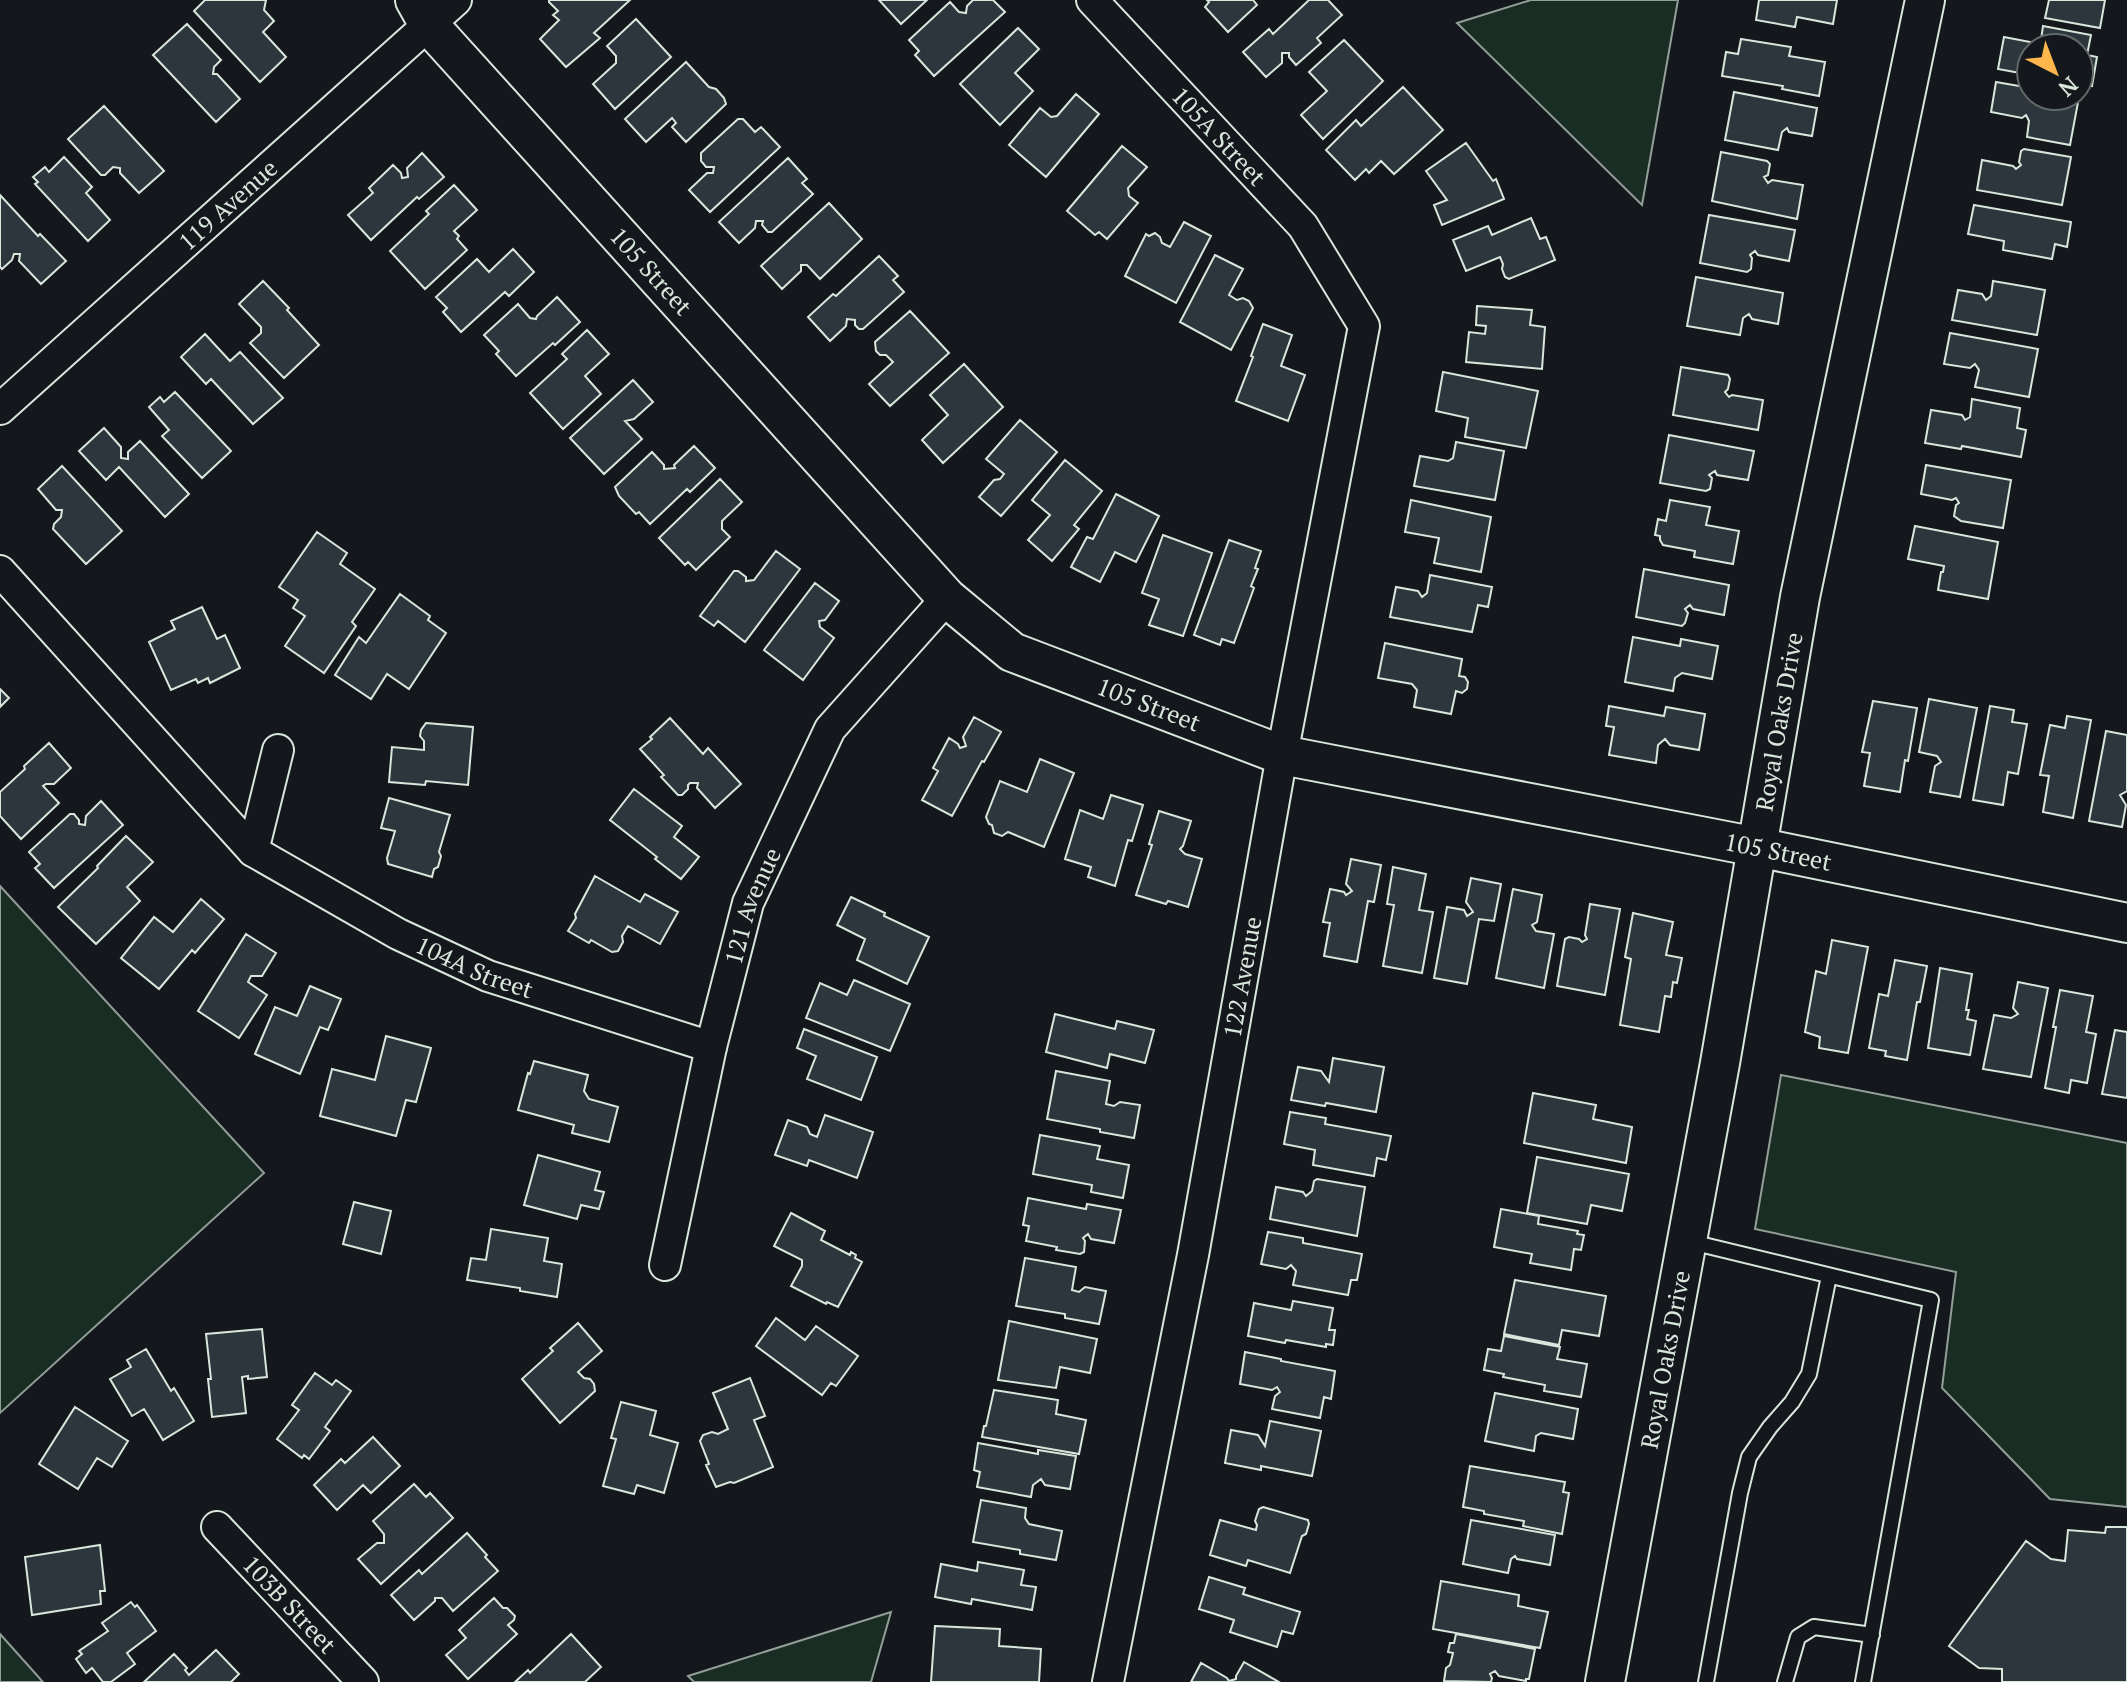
<svg xmlns="http://www.w3.org/2000/svg" width="2127" height="1682" viewBox="0 0 2127 1682" font-family="'PT Serif',serif">
  <style>
    .green { fill: #1a2d24; stroke: #939e99; stroke-width: 2 }
    .building { fill: #2c363c; stroke: #d8e6dc; stroke-width: 2 }
    .lines { fill: none; stroke-linecap: round; stroke-linejoin: round }
    .service-casing { stroke: #d8e6dc; stroke-width: 18 }
    .minor-casing { stroke: #d8e6dc; stroke-width: 34 }
    .tertiary-casing { stroke: #d8e6dc; stroke-width: 42 }
    .service { stroke: #14181c; stroke-width: 14 }
    .minor { stroke: #14181c; stroke-width: 30 }
    .tertiary { stroke: #14181c; stroke-width: 38 }
    .labels { text-anchor: middle; dominant-baseline: central; stroke-width: 6; stroke-linejoin: round; paint-order: stroke }
    .street-label { font-size: 24px; fill: #d8e6dc; stroke: #14181c }
  </style>
  <rect width="100%" height="100%" fill="#14181c"/>
  <path class="green" d="M1531,0h147l-36,205 -185,-182z
    M0,886l264,287 -264,240z
    M1781,1075l346,68v364l-77,-8 -108,-111 14,-116 -201,-43z
    M891,1612l-20,70h-177l-6,-6z
    M0,1634l43,48h-43z"/>
  <path class="building" d="M205,0h61l-2,10 10,11 -11,11 23,25 -26,25 -66,-71z
    M549,0h81l-36,33 6,5 -34,29 -26,-28 19,-19 -6,-5 5,-4 -9,-9z
    M879,0h48l-26,24z
    M973,0h20l12,12 -71,64 -19,-21 4,-4 -10,-11 41,-38 9,10 7,1 1,-7z
    M1207,0h46l4,5 -29,27 -23,-25 4,-5z
    M1309,0h19l14,15 -25,23 4,5 -25,22 -7,-8v-4h-7v10l-16,14 -23,-25 26,-23 4,5z
    M1759,0h78l-4,24 -36,-7 -2,10 -39,-7z
    M2049,0h56l-5,28 -55,-10z
    M636,19l35,38 -56,52 -22,-25 23,-21v-7l-9,-10z
    M187,24l34,36 -7,7 -1,7h4l23,25 -24,23 -63,-67z
    M2043,26l48,9 -4,20 10,2 -5,29 -13,-2v-36h-39l4,-3 -3,-5z
    M1018,28l21,21 -24,24 18,18 -33,34 -40,-41z
    M2004,37l31,6 4,5h-8v27l-33,-6z
    M1741,39l50,8 -2,9 36,6 -6,34 -37,-7 1,-3 -61,-10 4,-24 12,2z
    M1344,40l39,41 -60,58 -22,-24 26,-24 -18,-19z
    M686,62l23,25 7,2 8,9 2,6 -40,38 -14,-15 4,-4 -4,-5 -26,24 -21,-23z
    M1996,82l35,6v8l48,1 -9,48 -43,-8 2,-16 -3,-6 -4,3 -31,-6z
    M1403,87l40,43 -49,44 -13,-13 -12,12 -3,-4 -11,11 -29,-30 30,-30 5,6z
    M1734,92l83,16 -5,28 -23,-4 -2,-4 -5,4 -4,18 -53,-10z
    M1076,94l23,20 -53,63 -37,-32 31,-37 11,9 6,-1z
    M104,106l60,65 -25,22 -19,-20v-5l-7,-1 -8,8h-4l-33,-36z
    M738,119h5l12,13 6,-5 19,20 -70,65 -21,-22 18,-17h6l1,-6h-8l-5,-6v-8z
    M1466,143l27,38 3,-2 8,20 -62,26 -8,-20 13,-5 -21,-29z
    M1122,146l25,21 -19,21 1,8 9,7 -31,36 -8,-7 -4,3 -28,-24z
    M2024,149l47,8 -9,48 -85,-15 5,-30 31,6 3,3 5,-4 -2,-3 2,-11z
    M1721,152l46,9 3,3 -2,11 -4,2 4,6 4,-3 31,5 -6,34 -85,-18z
    M422,153l22,24 -25,22 -2,-2 -46,43 -23,-25 25,-22 -4,-5 24,-23 8,8 1,5 6,-1 -1,-9z
    M64,157l28,30 -6,6 24,27 -22,21 -53,-57 3,-2 -5,-5 12,-10 4,5z
    M788,158l19,21 -5,4 11,11 -41,38h-4l-6,-7 1,-4h-7l-1,7 -16,15 -20,-21z
    M454,185l23,25 -23,21 5,5 -2,3 10,11 -42,39 -35,-38 39,-37 -3,-3z
    M0,195l38,41 2,-2 26,27 -25,23 -22,-23 1,-7h-6l-2,6 -10,9 -2,-2z
    M829,203l33,36 -42,40 -13,-14h-6v6l-19,18 -21,-23z
    M1974,205l97,17 -4,25 -12,-3 -3,15 -49,-9 1,-9 -36,-7z
    M1709,215l86,15 -6,31 -31,-6 -3,-4 -5,4 2,3 -1,11 -4,3 -47,-9z
    M1531,218l9,21 6,-2 9,23 -46,19 -4,-2 -3,-8 1,-5 -3,-7 -34,14 -13,-31 35,-14 4,9z
    M1184,222l27,14 -35,67 -51,-27 21,-42 3,2 6,-3 5,4 2,6 8,4z
    M513,249l21,23 -25,24 -4,-4 -44,40 -18,-20 4,-4 -11,-11 41,-38 12,13z
    M1215,255l28,14 -14,26 8,5 6,-2 6,3 4,7 -22,42 -51,-28z
    M879,256l19,20 -5,4 11,12 -41,37h-4l-4,-4v-5l-8,-1 -1,7 -16,15 -22,-24 25,-23 3,2z
    M1696,277l87,16 -5,31 -26,-5 -3,-5 -6,4 -3,17 -53,-9z
    M263,281l26,27 -2,2 32,35 -35,33 -34,-35 11,-10v-6l-22,-23z
    M1993,281l52,9 -8,45 -85,-15 6,-30 24,4 4,6 5,-4z
    M557,297l23,25 -25,23 -2,-2 -37,33 -20,-22 3,-3 -15,-16 34,-31 12,14 6,1 1,-3z
    M1477,306l55,4 -2,15 15,2 -3,42 -76,-7 3,-30 16,2 1,-8 -10,-1z
    M910,311l39,42 -59,53 -21,-22 24,-22 -7,-7h-6l-4,-4 -1,-9z
    M1263,324l29,11 -11,31 24,9 -17,46 -52,-20 17,-44 -2,-1z
    M587,330l22,24 -24,22 16,18 -38,35 -33,-36 37,-34 -5,-5z
    M1950,333l88,16 -9,48 -54,-10 4,-17 -4,-6 -5,4 -26,-4z
    M205,334l25,27 10,-9 43,46 -30,26 -42,-45 -5,5 -25,-27z
    M964,364l39,43 -60,56 -21,-23 26,-25 -18,-20z
    M1681,367l47,8 2,4 -2,10 -3,3 4,5 3,-2 31,5 -5,30 -85,-15z
    M1443,372l95,19 -12,57 -61,-11 3,-19 -32,-7z
    M633,380l20,22 -19,17 -9,2 17,18 -38,35 -34,-36z
    M175,392l56,59 -29,27 -40,-42 7,-6 -20,-23 11,-10 4,5z
    M1972,399l48,9 -3,20 9,2 -5,27 -59,-11 -1,3 -36,-6 6,-33 31,5 3,5 5,-3z
    M1020,420l37,32 -56,64 -22,-19 15,-17 6,-1 4,-5 -18,-15z
    M104,428l17,19v11l7,1v-7l12,-11 49,53 -24,23 -46,-50 -13,13 -27,-29z
    M1669,435l85,16 -6,29 -31,-5 -2,-4 -6,4 3,3 -2,11 -4,2 -46,-8z
    M1456,442l48,9 -9,49 -81,-14 6,-30 28,5 5,-3z
    M694,446l21,22 -25,24 -3,-3 -37,35 -11,-12 -3,2 -17,-18 -4,-9 37,-35 12,13v4l11,-1 -1,-3z
    M1065,460l37,31 -28,34 5,4 -27,32 -24,-21 22,-25 -18,-15z
    M1926,465l85,15 -8,48 -42,-7 -7,-5 2,-11 3,-2 -3,-5 -4,2 -31,-6z
    M62,466l60,65 -36,33 -33,-35 1,-5 7,-7 1,-7h-6l-18,-21z
    M720,479l22,23 -20,19v8l8,8 -34,33 -8,-8 -3,3 -26,-27z
    M1116,494l43,22 -23,46 -21,-10 -15,30 -29,-15 16,-30 6,2z
    M1411,500l80,17 -10,55 -47,-9 5,-25 -34,-6z
    M1670,500l40,7 -4,18 33,6 -6,33 -39,-7 1,-6 -32,-6 -3,-5v-4l-5,-1 3,-16 8,2z
    M1915,526l83,16 -10,57 -50,-9 3,-18h2l1,-6 -36,-7z
    M317,532l30,21 -7,11 35,25 -23,33 4,4 -32,47 -39,-27 20,-30 -12,-8 5,-8 -19,-13z
    M1163,535l49,18 -29,83 -34,-11 10,-26 -17,-6z
    M1229,540l32,11 -6,17 3,1 -7,17 3,2 -20,55 -12,-4 -2,6 -26,-10z
    M776,551l24,18 -55,73 -27,-21 -4,5 -14,-10 34,-45h4l8,6v4l8,-1z
    M1644,569l85,16 -5,30 -31,-6 -3,-4 -5,4 3,4 -3,10 -3,3 -46,-9z
    M1430,575l62,12 -4,20 -10,-2 -6,27 -82,-15 6,-30 22,4 4,6 5,-4z
    M815,583l24,18 -14,19 -6,1 1,6 14,11 -31,42 -39,-30z
    M400,594l30,22 -2,4 18,13 -37,56 -22,-15 -16,25 -36,-24 24,-38 7,6z
    M202,607l15,32 8,-4 15,33 -30,15 -2,-5 -10,5 -2,-4 -25,11 -22,-48 26,-13 -4,-8z
    M1633,637l47,9 1,-7 37,7 -6,33 -30,-6 -7,5 -2,13 -48,-9z
    M1385,643l77,16 -3,17 6,1 3,5 -1,7 -5,4 -6,-2 -5,23 -37,-7 3,-17 -5,-6 -34,-6z
    M0,689l9,9 -9,9z
    M1929,699l48,9 -17,89 -30,-5 5,-26 6,-4 -4,-6 -18,-4z
    M1873,701l44,7 -9,53 -3,-1 -5,32 -36,-6 6,-33 -8,-1z
    M1609,706l55,10 2,-9 39,7 -6,36 -29,-5 -5,-6 -7,6 -2,18 -47,-8 5,-28 -8,-1z
    M1990,706l24,4 -2,12 15,2 -9,50 -10,-2 -5,33 -30,-5z
    M2067,716l24,4 -18,98 -30,-6 6,-36 -9,-1 10,-50 15,3z
    M974,717l27,15 -17,30 -2,-1 -30,55 -30,-16 16,-29 -5,-3 16,-30 9,6 2,4 6,-2 -3,-9z
    M670,718l33,36 5,-6 33,36 -26,24 -18,-20 1,-5h-8l-2,2v4l-6,6h-4l-17,-18 3,-2 -24,-26 12,-10 -2,-2z
    M426,723l47,4 -5,58 -42,-4 -1,4 -36,-3 3,-35 32,3v-9l-4,-5 1,-6z
    M2106,731l21,4v56l-7,4 6,10 -4,22 -33,-6z
    M49,743l22,25 -17,16h-8l-3,2 16,17 -38,36 -21,-23v-24l25,-23 -1,-3z
    M1040,759l34,14 -30,74 -36,-15 -6,4 -8,-3 -2,-8 -3,-1 -3,-7 14,-36 27,11z
    M634,789l48,37 -8,11 25,20 -18,22 -26,-20 2,-2 -47,-37z
    M1111,795l32,10 -11,36 -4,-1 -13,46 -27,-9 3,-10 -26,-8 15,-49 23,9z
    M389,798l61,17 -11,37 2,4 -3,11 -4,2 -2,8 -44,-13 -1,-6 8,-27 -14,-3z
    M101,801l22,24 -69,63 -19,-20 5,-4 -11,-12 41,-38h4l5,6v4l6,1 1,-9z
    M1159,811l32,10 -8,25 -3,3 5,5 17,5 -14,48 -20,-6 -2,3 -30,-9 16,-50 -3,-1z
    M126,836l27,26 -26,25 13,14 -44,43 -38,-37 40,-39 -1,-2z
    M1351,859l30,6 -7,37 -6,-1 -11,61 -33,-6 6,-33 -7,-1 7,-33 14,3 2,3 6,-4 -6,-7z
    M1393,867l33,7 -7,36 14,2 -11,61 -39,-7 11,-61 -7,-1z
    M595,876l45,26 5,-8 33,18 -18,32 -32,-18 -6,10 1,6 -5,9 -6,1 -21,-12 -2,3 -21,-12 8,-13 -1,-4z
    M1471,878l30,6 -7,37 -15,-2 -12,65 -33,-6 13,-71 17,3 3,6 6,-4 -7,-10z
    M1513,889l29,6 -5,27 -5,3 4,6 18,3 -10,54 -48,-10z
    M851,897l34,16 -1,3 45,21 -22,47 -50,-24 8,-21 -28,-14z
    M201,899l23,20 -29,34 -3,-3 -33,39 -38,-31 33,-41 19,15z
    M1590,904l30,5 -15,86 -48,-9 8,-47 4,-2 10,2 3,3 5,-3 -2,-4z
    M1633,913l40,9 -7,33 16,3 -5,25 -4,-1 -2,15 -6,-1 -6,36 -39,-7 11,-66 -6,-2z
    M246,934l30,19 -14,23h-11l-3,6 19,13 -28,43 -41,-27z
    M1832,940l36,7 -20,106 -29,-5 1,-11 -15,-5 11,-61 10,3z
    M1895,960l32,6 -7,36h-3l-10,58 -22,-4 1,-5 -17,-3 10,-54 9,2z
    M1940,968l32,6 -6,36h3l-2,9 9,2 -6,34 -42,-7z
    M854,980l56,24 -20,47 -84,-33 14,-35 27,12z
    M2018,982l30,6 -17,89 -48,-8 11,-54 17,3 7,-4 -5,-6z
    M310,986l31,13 -13,31 -8,-3 -20,47 -45,-20 20,-47 22,9z
    M2060,990l33,6 -7,36 10,2 -9,49 -16,-3 -2,13 -24,-5 11,-61h-3z
    M1055,1014l60,15 2,-8 37,9 -9,33 -35,-9 -3,14 -61,-16z
    M804,1029l73,28 -16,43 -54,-21 9,-23 -19,-8z
    M2115,1030l12,2v66l-25,-4z
    M386,1036l45,12 -15,54 -10,-2 -10,36 -76,-20 12,-47 43,11z
    M1333,1058l51,9 -8,45 -50,-9 -1,3 -34,-6 7,-33 23,4 8,11z
    M534,1061l54,14 -4,16 5,8 29,8 -9,35 -37,-9 2,-8 -56,-15 10,-37 2,1z
    M1056,1071l54,10 -4,23 8,2 6,-4 20,3 -6,33 -34,-6v-3l-53,-10z
    M1533,1093l63,12 -3,14 39,8 -6,36 -102,-20z
    M1290,1112l36,6 -1,6 66,12 -5,24 -9,-2 -3,18 -61,-11 2,-15 -31,-6z
    M825,1115l48,17 -16,46 -48,-18 -2,6 -32,-11 13,-35 19,7 3,7 7,3z
    M1040,1135l60,11 -3,13 32,6 -6,33 -32,-6 1,-7 -59,-11z
    M538,1155l62,17 -5,18 9,2 -5,17 -18,-4 -4,14 -53,-14z
    M1537,1157l92,17 -7,37 -31,-6 -4,19 -60,-11z
    M1317,1179l48,8 -8,49 -87,-17 6,-32 27,5 3,4 6,-5 2,-10z
    M1028,1198l58,11 1,-5 34,6 -7,33 -23,-4 -3,-5 -5,4 2,3 -1,11 -4,2 -24,-4 1,-3 -31,-6 3,-15 -6,-1z
    M354,1202l37,9 -10,43 -38,-10z
    M1501,1209l38,7 -1,8 40,7 -1,3 7,1 -3,15 -7,-1 -3,21 -41,-7 2,-9 -38,-7z
    M791,1213l34,18 -4,9 29,15 1,-3 5,3 -1,3 7,4 -24,45 -11,-5 -1,2 -35,-18 11,-20v-6l-28,-14z
    M491,1229l57,9 -4,23 18,3 -5,33 -37,-6v-3l-53,-8 4,-22 15,2z
    M1268,1232l35,6v5l59,11 -5,26h-6l-3,15 -55,-10 3,-14 -5,-6 -5,4 -25,-5z
    M1025,1258l51,9 -4,23 7,2 6,-5 21,4 -7,33 -34,-6v-4l-49,-8z
    M1515,1280l91,16 -7,40 -37,-6 -3,15 -55,-11z
    M1293,1301l40,7 -4,22h6l-2,15 -7,-1v3l-40,-7 -1,3 -37,-7 6,-33 37,7z
    M776,1318l29,22 11,-14 42,30 -22,30 -5,-3 -9,12 -66,-49z
    M1009,1321l88,18 -7,34 -30,-6 -4,21 -58,-8z
    M578,1323l24,28 -24,21 6,6 6,1 4,5 1,7 -35,32 -38,-44 31,-28 -3,-3z
    M262,1329l5,48 -19,2v-3l-6,1 4,36 -34,4 -4,-38h3l-5,-45z
    M1504,1336l56,11 -3,12 30,5 -6,33 -37,-6 1,-6 -42,-8 1,-3 -20,-4 4,-21 13,2z
    M146,1349l25,42 3,-3 20,33 -31,19 -19,-31 -12,7 -22,-37 21,-12 -4,-7z
    M1245,1352l36,7v2l54,10 -4,28 -7,-2 -4,21 -48,-9 3,-13 5,-4 -3,-5 -5,3 -32,-6z
    M315,1373l17,12 4,-5 15,11 -26,36 5,4 -21,28 -5,-4 -2,3 -25,-19 22,-29 -7,-5z
    M750,1378l15,38 -11,4 19,47 -39,16 -4,-1 -14,5 -10,-22 3,-1 -9,-23 3,-6 9,-3 6,2 10,-5 -15,-36z
    M994,1390l64,10 -2,14 30,6 -7,34 -97,-17 2,-11h2z
    M1495,1393l83,16 -5,30 -32,-6 -5,3 -2,15 -49,-10z
    M621,1402l35,9 -6,24 28,8 -14,50 -27,-8 -3,9 -31,-8 13,-47 -5,-1z
    M75,1407l53,34 -16,26 -15,-9 -19,31 -39,-25z
    M1270,1421l51,10 -9,45 -51,-10v4l-36,-7 6,-33 27,5 7,11z
    M373,1437l27,29 -29,27 -8,-8 -26,25 -23,-25 27,-26 4,4z
    M978,1443l60,11v-4l38,6 -6,33 -25,-4 -4,-6 -8,6 -2,12 -54,-10 3,-15 -6,-2z
    M1470,1466l95,16 -2,10 6,1 -7,41 -39,-8 1,-5 -40,-7v-3l-21,-4z
    M414,1484l12,13 4,-4 23,25 -72,66 -23,-25 19,-16h7v-9l-11,-13z
    M981,1500l45,8 -1,10 4,6 33,7 -6,29 -36,-6v-4l-47,-8z
    M1263,1507l45,13 1,4 -3,10 -4,2 -12,37 -42,-13 -2,6 -36,-11 10,-35 36,10 1,-5 -2,-4 4,-12z
    M1471,1520l84,15 -5,30 -33,-6 -2,-3 -4,3 -3,14 -45,-9z
    M2106,1527h21v155h-125v-13l-23,-1 -30,-22 77,-105 25,18 14,2 3,-31 37,3z
    M467,1533l20,22 -2,2 13,14 -45,40 -11,-13h-7v3l-21,19 -23,-25 28,-25 3,4z
    M100,1545l5,46h-5l1,13 -69,11 -7,-58z
    M978,1562l46,8 -3,15 15,2 -4,23 -60,-11 -1,5 -36,-7 6,-33 36,7z
    M1209,1577l36,11 -2,6 57,18 -7,22 -11,-3 -5,16 -47,-15 4,-12 -35,-11z
    M1441,1581l78,14 -1,11 30,6 -8,36 -107,-19z
    M494,1598l9,10h4l8,8 -1,4 -6,5 9,9 -49,45 -22,-24 20,-17 -7,-8z
    M131,1602l4,5 2,-2 19,26 -29,22 8,11 -24,18h-8l-11,-14 -6,5 -10,-14 6,-5 -3,-3 29,-20 -6,-8z
    M935,1626l65,3 -1,17 42,3 -2,33h-108z
    M571,1634l30,33 -16,15h-70l13,-12 2,3z
    M1456,1634l79,15 -6,30h-3v2l-27,-5 -4,-5 -5,3 2,4 -1,4 -47,-1 2,-13 4,-3 3,-12 -5,-1 2,-9h4z
    M216,1650l23,24 -8,8h-87l30,-28 13,14 -2,2 4,5z
    M1244,1662l35,20h-88l10,-19 26,15 2,3 7,-2v-3z"/>
  <g class="lines">
    <defs>
      <path id="service" d="M1687,1241l244,59 -68,382
        M1706,1682l34,-189 9,-36 21,-30 22,-25 17,-28 20,-98
        M1785,1682l13,-45 16,-10 58,8"/>
      <g id="minor">
        <path id="s1" d="M1092,0l211,226 61,100 -82,429 -89,500 -85,427"/>
        <path id="s2" d="M0,409l456,-409"/>
        <path id="s3" d="M0,571l253,280 145,83 90,42 223,71"/>
        <path d="M253,851l25,-101"/>
        <path id="s4" d="M665,1265l46,-218 37,-144 82,-174 117,-131"/>
        <path id="s5" d="M217,1527l146,155"/>
      </g>
      <g id="tertiary">
        <path id="s6" d="M415,0l14,25 518,573 65,54 270,103 475,92 370,76"/>
        <path id="s7" d="M1605,1682l115,-619 80,-466 125,-597"/>
      </g>
    </defs>
    <use href="#service" class="service-casing"/>
    <use href="#minor" class="minor-casing"/>
    <use href="#tertiary" class="tertiary-casing"/>
    <use href="#service" class="service"/>
    <use href="#minor" class="minor"/>
    <use href="#tertiary" class="tertiary"/>
  </g>
  <g class="labels">
    <g class="street-label">
      <text stroke="none"><textPath href="#s1" startOffset="186">105A Street</textPath></text>
      <text stroke="none"><textPath href="#s2" startOffset="306">119 Avenue</textPath></text>
      <text stroke="none"><textPath href="#s6" startOffset="360">105 Street</textPath></text>
      <text stroke="none"><textPath href="#s6" startOffset="1032">105 Street</textPath></text>
      <text stroke="none"><textPath href="#s7" startOffset="976">Royal Oaks Drive</textPath></text>
      <text stroke="none"><textPath href="#s6" startOffset="1680">105 Street</textPath></text>
      <text stroke="none"><textPath href="#s4" startOffset="370">121 Avenue</textPath></text>
      <text stroke="none"><textPath href="#s3" startOffset="628">104A Street</textPath></text>
      <text transform="translate(1242 977) rotate(-80)">122 Avenue</text>
      <text stroke="none"><textPath href="#s7" startOffset="328">Royal Oaks Drive</textPath></text>
      <text stroke="none"><textPath href="#s5" startOffset="106">103B Street</textPath></text>
    </g>
  </g>
  <g transform="translate(2055 72) rotate(138)"><circle r="38" fill="#14181c" stroke="#626a69" stroke-width="2"/>
  <path d="M0-6L14 30L0 20L-14 30Z" fill="#ffb74d"/>
  <text y="-12" font-size="22" font-weight="bold" text-anchor="middle" fill="#d8e6dc">N</text>
  </g>
</svg>
